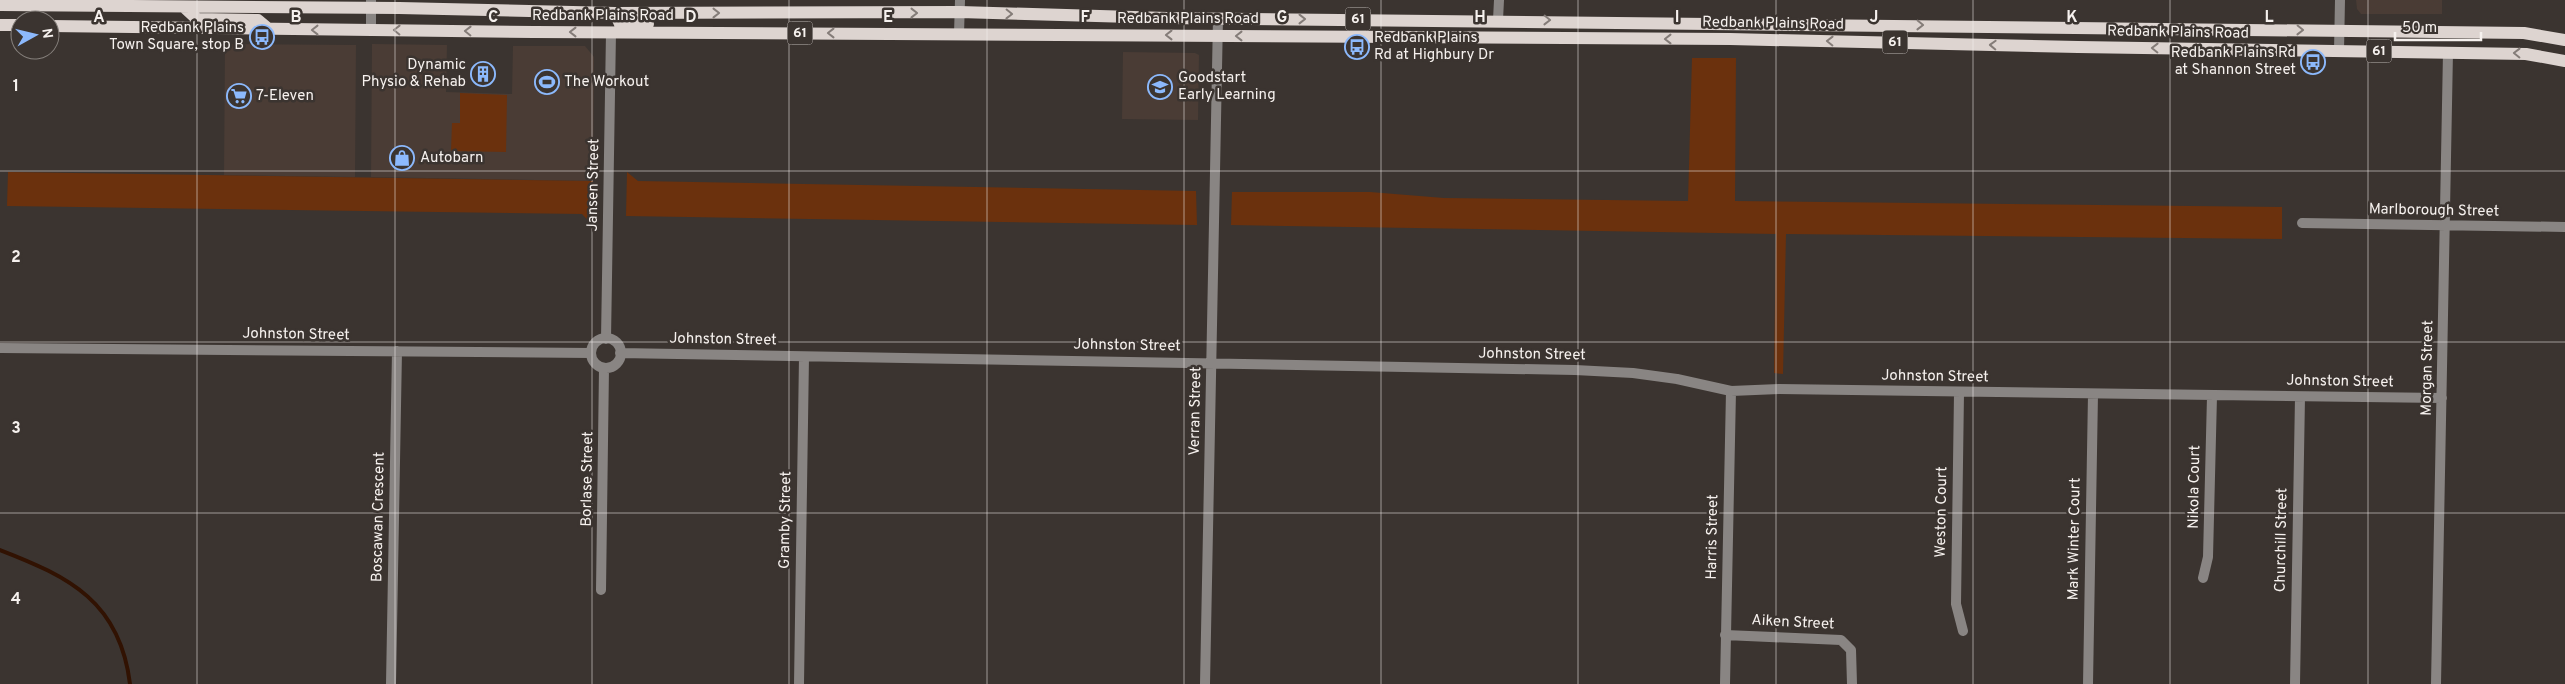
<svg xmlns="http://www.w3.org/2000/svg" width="2565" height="684" viewBox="0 0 2565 684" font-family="Overpass,sans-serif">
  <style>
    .built { fill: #4a3c35 }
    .green { fill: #6b310d }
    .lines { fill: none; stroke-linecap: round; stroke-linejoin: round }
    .stream { stroke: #311202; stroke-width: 4 }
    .minor { stroke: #898583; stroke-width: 10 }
    .primary { stroke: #ddd4d0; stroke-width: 12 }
    .oneway { stroke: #847c78 }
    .grid { fill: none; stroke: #f6f1ee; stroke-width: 1; stroke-opacity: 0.55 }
    .labels { text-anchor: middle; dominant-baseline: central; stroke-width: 5; stroke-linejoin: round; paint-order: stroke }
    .shield { fill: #3b3430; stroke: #beb8b5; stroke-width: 1 }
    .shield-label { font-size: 14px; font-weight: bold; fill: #f6f1ee }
    .street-label { font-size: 15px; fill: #f6f1ee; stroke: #3b3430 }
    .poi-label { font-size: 15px; fill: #f6f1ee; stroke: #3b3430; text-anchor: start }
    .grid-label { font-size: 16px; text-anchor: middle; font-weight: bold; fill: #f6f1ee; stroke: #3b3430; stroke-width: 5; stroke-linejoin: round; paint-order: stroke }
  </style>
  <rect width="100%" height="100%" fill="#3b3430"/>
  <path class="built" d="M2356,0h86v14h-81l-4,-5z
    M225,44l131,1 -1,132 -131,-2z
    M372,44l75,1 -1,47 66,2 1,-48h72l9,11 -1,124 -222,-4z
    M1123,52l72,1 4,2 -1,65 -76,-1z"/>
  <path class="green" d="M1692,58h44l-1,143 547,6v32l-496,-5 -3,140 -9,-1 2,-139 -545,-9 1,-33h138l74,6 244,3z
    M460,93l47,2 -1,57 -55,-1 1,-28h8z
    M8,172l585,9 -1,44 -10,-11 -575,-8z
    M627,172l11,9 558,10 1,34 -571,-9z"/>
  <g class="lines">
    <path class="stream" d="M0,550c70,27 120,52 130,134"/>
    <path class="minor" d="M1498,20l1,-20
      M371,30v-30
      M959,34l1,-34
      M2339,51l1,-51
      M2302,223l263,4
      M591 353a15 15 0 1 1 30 0a15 15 0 1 1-30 0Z
      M606,339l5,-307
      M0,348l591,5
      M620,353l955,17 58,3 44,6 54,12 48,-2 663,9
      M1959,393l-3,211 7,27
      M2203,578l5,-21 4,-161
      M601,590l3,-222
      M1725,635l116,5 10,10 1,34
      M391,684l6,-333
      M799,684l5,-327
      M1205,684l13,-666
      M1725,684l6,-293
      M2088,684l5,-290
      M2295,684l5,-287
      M2436,684l12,-632"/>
    <path class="primary" d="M0,5l399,3 216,5 345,-1 207,6 1357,15 41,7
      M184,7l13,12 61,1 12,10
      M615,13l5,11h28
      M0,25h20
      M50,26l484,6 1196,7 348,8 448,7 39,7"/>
  </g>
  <defs><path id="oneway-chevron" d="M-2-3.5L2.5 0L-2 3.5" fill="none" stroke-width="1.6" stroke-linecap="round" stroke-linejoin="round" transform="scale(1.25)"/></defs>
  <g class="oneway">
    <use href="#oneway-chevron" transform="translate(716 13)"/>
    <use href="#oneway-chevron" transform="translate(914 13)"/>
    <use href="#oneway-chevron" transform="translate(1009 14) rotate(1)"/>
    <use href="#oneway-chevron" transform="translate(1302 19)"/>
    <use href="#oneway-chevron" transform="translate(1547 20) rotate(1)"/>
    <use href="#oneway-chevron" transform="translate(1920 25) rotate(1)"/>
    <use href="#oneway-chevron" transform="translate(315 30) rotate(-180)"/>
    <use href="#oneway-chevron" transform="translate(397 30) rotate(-179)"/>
    <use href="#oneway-chevron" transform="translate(2300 30) rotate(1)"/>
    <use href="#oneway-chevron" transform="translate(468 31) rotate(-179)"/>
    <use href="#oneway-chevron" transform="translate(573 32) rotate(-180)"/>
    <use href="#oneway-chevron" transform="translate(831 33) rotate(-180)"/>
    <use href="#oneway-chevron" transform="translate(1169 35) rotate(-180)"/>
    <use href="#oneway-chevron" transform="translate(1239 36) rotate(-180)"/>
    <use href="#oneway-chevron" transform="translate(1668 39) rotate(-180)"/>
    <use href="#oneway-chevron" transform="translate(1830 41) rotate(-179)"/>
    <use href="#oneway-chevron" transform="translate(1993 45) rotate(-178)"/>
    <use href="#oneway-chevron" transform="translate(2155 48) rotate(-179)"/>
    <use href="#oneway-chevron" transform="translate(2517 53) rotate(-179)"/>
  </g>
  <path class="grid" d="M197,0v684M395,0v684M592,0v684M789,0v684M987,0v684M1184,0v684M1381,0v684M1578,0v684M1776,0v684M1973,0v684M2170,0v684M2368,0v684M0,171h2565M0,342h2565M0,513h2565"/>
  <defs>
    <symbol id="bus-ring" viewBox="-11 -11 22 22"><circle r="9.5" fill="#3b3430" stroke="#8cb9fc" stroke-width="1.5"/><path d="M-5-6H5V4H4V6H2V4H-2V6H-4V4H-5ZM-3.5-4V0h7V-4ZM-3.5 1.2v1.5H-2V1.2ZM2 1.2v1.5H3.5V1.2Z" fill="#8cb9fc"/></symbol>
    <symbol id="building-ring" viewBox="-11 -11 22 22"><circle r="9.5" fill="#3b3430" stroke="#8cb9fc" stroke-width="1.5"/><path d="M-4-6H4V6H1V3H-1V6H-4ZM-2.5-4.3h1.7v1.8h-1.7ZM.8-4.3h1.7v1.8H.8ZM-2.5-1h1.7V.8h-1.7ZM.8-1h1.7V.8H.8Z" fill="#8cb9fc"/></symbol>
    <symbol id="stadium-ring" viewBox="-11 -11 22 22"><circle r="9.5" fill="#3b3430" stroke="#8cb9fc" stroke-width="1.5"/><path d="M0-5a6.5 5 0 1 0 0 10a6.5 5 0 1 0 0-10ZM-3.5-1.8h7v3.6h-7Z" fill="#8cb9fc"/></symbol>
    <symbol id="school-ring" viewBox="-11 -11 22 22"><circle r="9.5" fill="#3b3430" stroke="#8cb9fc" stroke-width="1.5"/><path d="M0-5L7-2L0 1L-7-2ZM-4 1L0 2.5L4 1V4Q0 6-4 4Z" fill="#8cb9fc"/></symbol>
    <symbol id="supermarket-ring" viewBox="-11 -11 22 22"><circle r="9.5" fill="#3b3430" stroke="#8cb9fc" stroke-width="1.5"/><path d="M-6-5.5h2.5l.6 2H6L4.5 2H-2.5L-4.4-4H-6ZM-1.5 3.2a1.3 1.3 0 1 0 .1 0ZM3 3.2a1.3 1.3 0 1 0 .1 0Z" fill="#8cb9fc"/></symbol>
    <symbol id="shop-ring" viewBox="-11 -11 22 22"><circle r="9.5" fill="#3b3430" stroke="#8cb9fc" stroke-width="1.5"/><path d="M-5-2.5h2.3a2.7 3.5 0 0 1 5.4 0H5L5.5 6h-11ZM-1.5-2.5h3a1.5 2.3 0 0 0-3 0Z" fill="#8cb9fc"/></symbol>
  </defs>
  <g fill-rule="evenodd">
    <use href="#bus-ring" x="248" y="23" width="28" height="28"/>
    <use href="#bus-ring" x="1343" y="33" width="28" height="28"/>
    <use href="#bus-ring" x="2299" y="48" width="28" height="28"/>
    <use href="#building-ring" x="469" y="60" width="28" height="28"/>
    <use href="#stadium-ring" x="533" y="68" width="28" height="28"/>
    <use href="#school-ring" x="1146" y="73" width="28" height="28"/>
    <use href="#supermarket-ring" x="225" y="82" width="28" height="28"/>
    <use href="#shop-ring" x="388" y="144" width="28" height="28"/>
  </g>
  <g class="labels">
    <g class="shield">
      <rect x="1345.5" y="7.5" width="25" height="23" rx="4"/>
      <rect x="787.5" y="21.5" width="25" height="23" rx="4"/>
      <rect x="1882.5" y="30.5" width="25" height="23" rx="4"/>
      <rect x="2366.5" y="39.5" width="25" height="23" rx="4"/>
    </g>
    <g class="shield-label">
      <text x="1358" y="19">61</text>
      <text x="800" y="33">61</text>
      <text x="1895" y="42">61</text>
      <text x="2379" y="51">61</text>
    </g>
    <g class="street-label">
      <text x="603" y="16">Redbank Plains Road</text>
      <text x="1188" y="19">Redbank Plains Road</text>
      <text transform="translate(1773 24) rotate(1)">Redbank Plains Road</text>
      <text transform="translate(2178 33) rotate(1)">Redbank Plains Road</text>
      <text transform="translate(594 185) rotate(-89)">Jansen Street</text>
      <text transform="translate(2434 211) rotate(1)">Marlborough Street</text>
      <text transform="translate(296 335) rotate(1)">Johnston Street</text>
      <text transform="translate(723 340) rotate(1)">Johnston Street</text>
      <text transform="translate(1127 346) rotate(1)">Johnston Street</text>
      <text transform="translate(1532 355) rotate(1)">Johnston Street</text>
      <text transform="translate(2428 368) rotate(-89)">Morgan Street</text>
      <text transform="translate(1935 377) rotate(1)">Johnston Street</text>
      <text transform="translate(2340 382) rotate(1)">Johnston Street</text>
      <text transform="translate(1196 411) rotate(-89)">Verran Street</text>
      <text transform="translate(588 479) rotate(-89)">Borlase Street</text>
      <text transform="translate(2195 487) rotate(-89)">Nikola Court</text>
      <text transform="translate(1942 512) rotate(-89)">Weston Court</text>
      <text transform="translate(379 517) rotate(-89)">Boscawan Crescent</text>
      <text transform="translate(786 520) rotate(-89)">Gramby Street</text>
      <text transform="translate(1713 537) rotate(-89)">Harris Street</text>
      <text transform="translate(2075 539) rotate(-89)">Mark Winter Court</text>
      <text transform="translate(2282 540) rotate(-89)">Churchill Street</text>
      <text transform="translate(1793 623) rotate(3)">Aiken Street</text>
    </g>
    <g class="poi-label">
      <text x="244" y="28" text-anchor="end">Redbank Plains<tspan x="244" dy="17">Town Square, stop B</tspan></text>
      <text x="1374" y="38">Redbank Plains<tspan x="1374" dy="17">Rd at Highbury Dr</tspan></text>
      <text x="2296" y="53" text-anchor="end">Redbank Plains Rd<tspan x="2296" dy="17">at Shannon Street</tspan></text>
      <text x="466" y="65" text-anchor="end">Dynamic<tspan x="466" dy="17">Physio &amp; Rehab</tspan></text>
      <text x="1178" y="78">Goodstart<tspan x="1178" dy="17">Early Learning</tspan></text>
      <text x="564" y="82">The Workout</text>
      <text x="256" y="96">7-Eleven</text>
      <text x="420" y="158">Autobarn</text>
    </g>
  </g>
  <g class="grid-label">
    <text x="99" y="22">A</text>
    <text x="296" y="22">B</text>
    <text x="493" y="22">C</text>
    <text x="691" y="22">D</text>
    <text x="888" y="22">E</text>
    <text x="1085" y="22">F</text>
    <text x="1282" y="22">G</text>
    <text x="1480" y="22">H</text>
    <text x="1677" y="22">I</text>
    <text x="1874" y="22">J</text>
    <text x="2072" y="22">K</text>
    <text x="2269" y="22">L</text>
    <text x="16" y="91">1</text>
    <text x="16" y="262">2</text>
    <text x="16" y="433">3</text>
    <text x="16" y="604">4</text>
  </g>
  <g transform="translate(35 35) rotate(82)"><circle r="24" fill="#3b3430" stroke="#86807c"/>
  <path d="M0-4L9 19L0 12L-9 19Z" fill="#8cb9fc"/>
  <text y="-8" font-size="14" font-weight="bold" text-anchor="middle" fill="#f6f1ee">N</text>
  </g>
  <path d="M2395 32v8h86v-8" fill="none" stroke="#f6f1ee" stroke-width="2.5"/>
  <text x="2402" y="32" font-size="15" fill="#f6f1ee" stroke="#3b3430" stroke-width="4" paint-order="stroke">50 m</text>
</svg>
